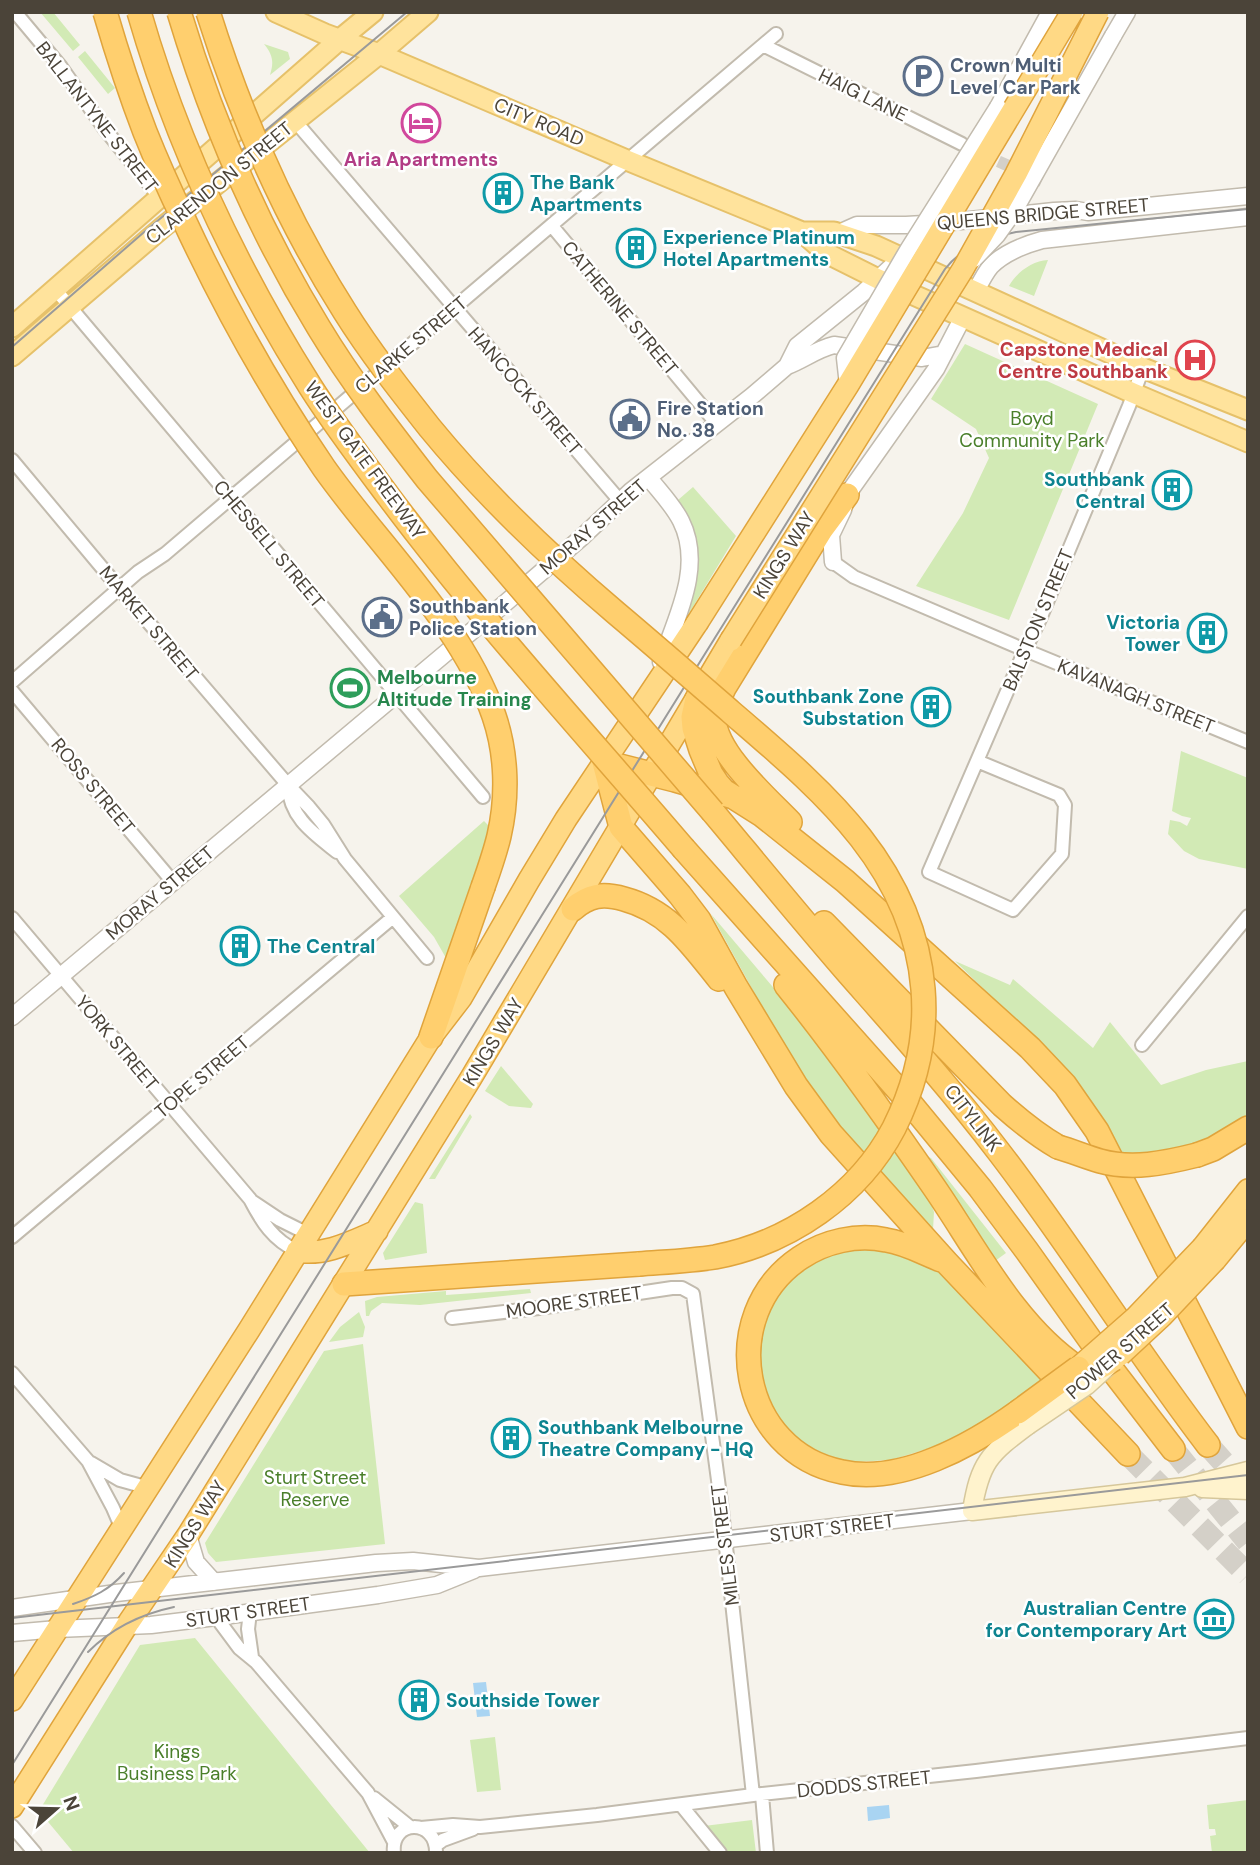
<svg xmlns="http://www.w3.org/2000/svg" width="1260" height="1865" viewBox="0 0 1260 1865" font-family="'DM Sans',sans-serif">
  <style>
    .green { fill: #d2eab5 }
    .water { fill: #a9d4f2 }
    .lines { fill: none; stroke-linecap: round; stroke-linejoin: round }
    .minor-tunnel { stroke: #d4d0c8; stroke-width: 12; stroke-dasharray: 12 6; stroke-linecap: butt }
    .motorway-tunnel { stroke: #d4d0c8; stroke-width: 23; stroke-dasharray: 23 11; stroke-linecap: butt }
    .minor-casing { stroke: #c2bbae; stroke-width: 16 }
    .tertiary-casing { stroke: #c2bbae; stroke-width: 19 }
    .secondary-casing { stroke: #d6c79b; stroke-width: 21 }
    .primary-casing { stroke: #e6c16a; stroke-width: 23 }
    .trunk-casing { stroke: #e0a43c; stroke-width: 24 }
    .motorway-casing { stroke: #e0a43c; stroke-width: 26 }
    .minor { stroke: #fff; stroke-width: 12 }
    .tertiary { stroke: #fff; stroke-width: 16 }
    .secondary { stroke: #fff3cd; stroke-width: 18 }
    .primary { stroke: #ffe39c; stroke-width: 19 }
    .trunk { stroke: #ffd985; stroke-width: 21 }
    .motorway { stroke: #ffcf6e; stroke-width: 23 }
    .tram { stroke: #9a9a9a; stroke-width: 2 }
    .tertiary-bridge-casing { stroke: #c2bbae; stroke-width: 19; stroke-linecap: butt }
    .secondary-bridge-casing { stroke: #d6c79b; stroke-width: 21; stroke-linecap: butt }
    .trunk-bridge-casing { stroke: #e0a43c; stroke-width: 24; stroke-linecap: butt }
    .motorway-bridge-casing { stroke: #e0a43c; stroke-width: 26; stroke-linecap: butt }
    .tertiary-bridge { stroke: #fff; stroke-width: 16 }
    .secondary-bridge { stroke: #fff3cd; stroke-width: 18 }
    .trunk-bridge { stroke: #ffd985; stroke-width: 21 }
    .motorway-bridge { stroke: #ffcf6e; stroke-width: 23 }
    .labels { text-anchor: middle; dominant-baseline: central; stroke-width: 5; stroke-linejoin: round; paint-order: stroke }
    .service-label { font-size: 19px; font-weight: bold; fill: #4e5e75; stroke: #fff; text-anchor: start }
    .street-label { font-size: 19px; fill: #4b4439; stroke: #fff }
    .hotel-label { font-size: 19px; font-weight: bold; fill: #b23c85; stroke: #fff }
    .culture-label { font-size: 19px; font-weight: bold; fill: #0d838f; stroke: #fff; text-anchor: start }
    .health-label { font-size: 19px; font-weight: bold; fill: #be3a42; stroke: #fff; text-anchor: end }
    .park-label { font-size: 19px; fill: #4a7f2a; stroke: #fff }
    .leisure-label { font-size: 19px; font-weight: bold; fill: #27864d; stroke: #fff; text-anchor: start }
  </style>
  <rect width="100%" height="100%" fill="#f6f3ec"/>
  <path class="green" d="M40,12h13l27,33 -7,6z
    M264,44l24,8 2,7 -20,16c4,-13 3,-20 -6,-31z
    M85,51l30,37 -7,6 -30,-37z
    M1048,260l-14,36 -25,-10c8,-14 23,-25 39,-26z
    M965,344l133,60 -89,216 -93,-34 47,-73 26,-55 -13,-29 -45,-30z
    M693,487l43,49 -48,79 -2,-2c13,-42 21,-75 -8,-113z
    M1181,751l67,27v91l-49,-10 -15,-8 -16,-17 2,-14 10,2 7,4 4,-8 -9,-2 -10,-5z
    M484,821l5,5 -9,38 -34,94 -12,-21 -35,-41z
    M711,914l67,79 50,63 100,139 6,17 -1,18 -52,-55 -57,-67 -40,-61z
    M955,961l55,24 3,-6 80,69 17,-26 51,63 45,-15 42,-9v54c-18,18 -55,31 -79,37 -15,3 -33,2 -49,1l-24,-45 -45,-53z
    M501,1066l32,38 -2,4 -22,-2 -24,-15z
    M470,1114l2,3 -37,62h-6z
    M926,1156l5,2 75,95 -11,8z
    M415,1202l8,2 4,49 -42,7 -2,-7z
    M869,1243l65,24 111,117 -81,51 -24,10 -49,15 -37,2 -19,-4 -18,-7 -16,-9 -14,-12 -11,-14 -20,-51 14,-67 34,-36z
    M530,1289l1,4 -111,12 -38,-2 -11,8 -2,5h-3l-1,-15 12,-4 69,-6v4z
    M359,1312l6,15 -2,10 -34,5 11,-15z
    M363,1344l22,200 -169,18 -8,-9 -3,-10 119,-192z
    M195,1638l175,215h-296l-35,-42 101,-166z
    M495,1737l6,53 -24,2 -7,-52z
    M1248,1800v53h-36l-2,-17 6,-1 -1,-6h-6l-2,-24z
    M752,1820l4,33h-29l-23,-27z"/>
  <path class="water" d="M486,1682l4,34 -13,1 -4,-34z
    M889,1805l1,13 -22,3 -1,-14z"/>
  <g class="lines">
    <path class="minor-tunnel" d="M982,154l60,27"/>
    <path class="motorway-tunnel" d="M1208,1445l40,45
      M1173,1449l75,93
      M1128,1454l120,121"/>
    <defs>
      <path id="minor" d="M15,12l46,55 43,61 56,70
        M763,45l199,99
        M295,121l325,380
        M552,226l164,197
        M55,289l428,508
        M12,460l107,128 169,197 21,22 14,17 22,35 82,99
        M833,562l21,15 171,73 223,92
        M12,682l126,-110 27,-18 611,-520
        M12,691l161,191
        M977,761l82,34 6,10 -3,49 -49,56 -84,-38 96,-222 15,-31 89,-213 14,-38
        M288,785c2,33 25,48 49,67
        M12,918l238,281c12,23 23,41 47,52
        M1142,1045l106,-129
        M253,1202l27,18 28,14
        M12,1237l380,-319
        M452,1318l87,-10 133,-20h10l11,6 29,216 31,285
        M12,1373l76,88 25,47 9,21
        M91,1463l29,17 29,8
        M250,1612l-2,17 4,28
        M216,1617l23,31 17,14 112,131 26,49
        M762,1795l5,58
        M374,1798l36,29
        M681,1805l39,48
        M12,1826l23,27
        M421,1828l32,-3 27,2 117,-12 156,-20 223,-24 272,-33
        M436,1845l7,-5 30,-11
        M394,1853c-4,-34 43,-35 42,0"/>
      <path id="tertiary" d="M1113,36l14,-24
        M998,107l52,-95
        M839,233l18,-8h49l36,-2 112,-12 22,-1 12,2 160,-16
        M976,291c4,-8 9,-18 15,-25 13,-13 33,-21 51,-26l206,-23
        M787,366c16,-6 30,-17 47,-21l88,13 22,-4
        M649,478c11,14 24,27 32,43 23,46 -5,97 -20,141
        M833,562l-2,-27 12,-25 4,-15 89,-126 27,-52
        M12,1017l491,-412 78,-67 50,-47 121,-95 35,-30 10,-20 67,-54 39,-36
        M188,1535l8,27 18,20
        M12,1608l104,-15 260,-30 37,-2 66,7 493,-57
        M12,1633l45,-4 94,-4 65,-8 162,-22 59,-10 37,-15"/>
      <path id="secondary" d="M1028,1425c-39,29 -48,37 -56,86l213,-24 63,-16
        M1202,1488l46,2"/>
      <path id="primary" d="M276,12l49,22 54,20 250,107 173,71 24,21 52,26 255,114 115,49
        M802,232h32l42,14 267,122 105,42
        M12,327l327,-287 34,-28
        M12,356l151,-129 216,-173 49,-42"/>
      <path id="trunk" d="M1203,1247l45,-57
        M297,1251c28,5 54,-9 80,-20
        M1215,1260l33,-40
        M12,1700l237,-370 182,-293 30,-39 68,-118 37,-61 131,-196
        M12,1807l117,-185 59,-87 283,-457 260,-438"/>
      <path id="motorway" d="M697,699l-4,18 1,11 7,22 10,24 6,9 7,8 38,24 83,66 185,167 35,37 32,46 151,296
        M737,798l-62,-18 -71,-18 17,65 59,68 19,25 37,67 60,99 35,48 116,129 181,191
        M713,812c45,54 90,109 136,162 51,58 103,116 150,178 73,95 136,198 209,293
        M790,822c-23,-24 -75,-69 -76,-104 0,-10 6,-21 10,-30l97,-158 26,-35
        M684,849l226,254 70,85 47,63 76,107 70,91
        M573,909c16,-14 30,-16 51,-10 45,12 67,45 95,80
        M824,923l178,182c18,16 35,30 56,42
        M786,985c53,66 102,135 150,205 41,60 80,137 142,178
        M431,1037l52,-150
        M1197,1155l16,-6 35,-21
        M941,1260c-18,-7 -35,-17 -55,-20 -29,-6 -61,1 -86,18 -85,57 -60,194 42,214 59,13 130,-27 176,-60
        M344,1284l295,-20"/>
    </defs>
    <use href="#minor" class="minor-casing"/>
    <use href="#tertiary" class="tertiary-casing"/>
    <use href="#secondary" class="secondary-casing"/>
    <use href="#primary" class="primary-casing"/>
    <use href="#trunk" class="trunk-casing"/>
    <use href="#motorway" class="motorway-casing"/>
    <use href="#minor" class="minor"/>
    <use href="#tertiary" class="tertiary"/>
    <use href="#secondary" class="secondary"/>
    <use href="#primary" class="primary"/>
    <use href="#trunk" class="trunk"/>
    <use href="#motorway" class="motorway"/>
    <path class="tram" d="M12,347l131,-114 264,-221
      M73,1604c21,-7 36,-14 51,-31
      M12,1618l1236,-143
      M88,1652c24,-24 53,-38 86,-45
      M12,1765l933,-1496c18,-23 43,-31 71,-37l232,-23"/>
    <defs>
      <path id="tertiary-bridge" d="M974,259l23,-24 17,-24 99,-175
        M848,385l-3,-27 63,-108 90,-143"/>
      <path id="secondary-bridge" d="M1028,1425l59,-40 22,-20"/>
      <path id="trunk-bridge" d="M697,623l151,-238 224,-373
        M731,640l232,-371 53,-95 82,-162
        M1120,1355l42,-39 53,-56
        M1078,1368l57,-50 68,-71
        M1078,1368c14,5 24,0 36,-8"/>
      <path id="motorway-bridge" d="M105,12c12,41 25,81 40,120 12,30 25,59 39,88 40,86 86,169 140,248 55,78 139,157 170,248 13,38 14,81 5,120 -4,17 -10,34 -16,51
        M139,12c38,132 98,258 171,374 24,38 52,75 79,111 92,123 196,236 295,352
        M179,12c33,110 80,218 140,316 32,53 70,102 108,151l286,333
        M208,12c33,105 78,207 137,300 25,40 55,78 85,116 55,67 119,128 186,185 38,32 77,66 115,99 88,76 182,152 192,277 4,48 -7,95 -29,139 -35,67 -105,115 -179,129 -25,4 -51,5 -76,7
        M1058,1147c14,4 28,10 42,14 32,9 65,2 97,-6
        M1018,1412l60,-44"/>
    </defs>
    <use href="#tertiary-bridge" class="tertiary-bridge-casing"/>
    <use href="#secondary-bridge" class="secondary-bridge-casing"/>
    <use href="#trunk-bridge" class="trunk-bridge-casing"/>
    <use href="#motorway-bridge" class="motorway-bridge-casing"/>
    <use href="#tertiary-bridge" class="tertiary-bridge"/>
    <use href="#secondary-bridge" class="secondary-bridge"/>
    <use href="#trunk-bridge" class="trunk-bridge"/>
    <use href="#motorway-bridge" class="motorway-bridge"/>
  </g>
  <defs>
    <symbol id="parking-ring" viewBox="-11 -11 22 22"><circle r="9.5" fill="#fff" stroke="#5c6f8a" stroke-width="1.5"/><path d="M-3.5-5.5H1a3.5 3.5 0 0 1 0 7H-1V5.5H-3.5ZM-1-3.4V-.6H.8a1.4 1.4 0 0 0 0-2.8Z" fill="#5c6f8a"/></symbol>
    <symbol id="hotel-ring" viewBox="-11 -11 22 22"><circle r="9.5" fill="#fff" stroke="#d1479c" stroke-width="1.5"/><path d="M-6-4.5h1.5V1H6V5H4.5V3h-9V5H-6ZM-4 0a1.8 1.8 0 1 1 3.6 0ZM.5 0V-2.5h3Q6-2.5 6 0Z" fill="#d1479c"/></symbol>
    <symbol id="building-ring" viewBox="-11 -11 22 22"><circle r="9.5" fill="#fff" stroke="#0f9aa8" stroke-width="1.5"/><path d="M-4-6H4V6H1V3H-1V6H-4ZM-2.5-4.3h1.7v1.8h-1.7ZM.8-4.3h1.7v1.8H.8ZM-2.5-1h1.7V.8h-1.7ZM.8-1h1.7V.8H.8Z" fill="#0f9aa8"/></symbol>
    <symbol id="hospital-ring" viewBox="-11 -11 22 22"><circle r="9.5" fill="#fff" stroke="#e0444e" stroke-width="1.5"/><path d="M-5-5h3v3.5h4V-5h3V5h-3V1.5h-4V5h-3Z" fill="#e0444e"/></symbol>
    <symbol id="civic-ring" viewBox="-11 -11 22 22"><circle r="9.5" fill="#fff" stroke="#5c6f8a" stroke-width="1.5"/><path d="M-.6-6.5H3V-4.5H.6V-3L4-1V1h2V6H-6V1h2V-1L-.6-3ZM-1.2 2.5V6h2.4V2.5Z" fill="#5c6f8a"/></symbol>
    <symbol id="stadium-ring" viewBox="-11 -11 22 22"><circle r="9.5" fill="#fff" stroke="#2e9e5b" stroke-width="1.5"/><path d="M0-5a6.5 5 0 1 0 0 10a6.5 5 0 1 0 0-10ZM-3.5-1.8h7v3.6h-7Z" fill="#2e9e5b"/></symbol>
    <symbol id="museum-ring" viewBox="-11 -11 22 22"><circle r="9.5" fill="#fff" stroke="#0f9aa8" stroke-width="1.5"/><path d="M0-6L6-3V-2H-6V-3ZM-5-1h2V3h-2ZM-1-1h2V3h-2ZM3-1h2V3H3ZM-6 4H6V6H-6Z" fill="#0f9aa8"/></symbol>
  </defs>
  <g fill-rule="evenodd">
    <use href="#parking-ring" x="901" y="54" width="44" height="44"/>
    <use href="#hotel-ring" x="399" y="101" width="44" height="44"/>
    <use href="#building-ring" x="481" y="171" width="44" height="44"/>
    <use href="#building-ring" x="614" y="226" width="44" height="44"/>
    <use href="#hospital-ring" x="1173" y="338" width="44" height="44"/>
    <use href="#civic-ring" x="608" y="397" width="44" height="44"/>
    <use href="#building-ring" x="1150" y="468" width="44" height="44"/>
    <use href="#civic-ring" x="360" y="595" width="44" height="44"/>
    <use href="#building-ring" x="1185" y="611" width="44" height="44"/>
    <use href="#stadium-ring" x="328" y="666" width="44" height="44"/>
    <use href="#building-ring" x="909" y="685" width="44" height="44"/>
    <use href="#building-ring" x="218" y="924" width="44" height="44"/>
    <use href="#building-ring" x="489" y="1416" width="44" height="44"/>
    <use href="#museum-ring" x="1192" y="1597" width="44" height="44"/>
    <use href="#building-ring" x="397" y="1678" width="44" height="44"/>
  </g>
  <g class="labels">
    <g class="service-label">
      <text x="950" y="65">Crown Multi<tspan x="950" dy="22">Level Car Park</tspan></text>
      <text x="657" y="408">Fire Station<tspan x="657" dy="22">No. 38</tspan></text>
      <text x="409" y="606">Southbank<tspan x="409" dy="22">Police Station</tspan></text>
    </g>
    <g class="street-label">
      <text transform="translate(863 95) rotate(26)">HAIG LANE</text>
      <text transform="translate(97 117) rotate(52)">BALLANTYNE STREET</text>
      <text transform="translate(539 122) rotate(23)">CITY ROAD</text>
      <text transform="translate(219 183) rotate(-39)">CLARENDON STREET</text>
      <text transform="translate(1043 214) rotate(-5)">QUEENS BRIDGE STREET</text>
      <text transform="translate(620 308) rotate(50)">CATHERINE STREET</text>
      <text transform="translate(411 345) rotate(-40)">CLARKE STREET</text>
      <text transform="translate(525 391) rotate(49)">HANCOCK STREET</text>
      <text transform="translate(365 460) rotate(54)">WEST GATE FREEWAY</text>
      <text transform="translate(593 527) rotate(-41)">MORAY STREET</text>
      <text transform="translate(269 544) rotate(50)">CHESSELL STREET</text>
      <text transform="translate(784 555) rotate(-58)">KINGS WAY</text>
      <text transform="translate(1038 620) rotate(-67)">BALSTON STREET</text>
      <text transform="translate(149 623) rotate(50)">MARKET STREET</text>
      <text transform="translate(1136 696) rotate(22)">KAVANAGH STREET</text>
      <text transform="translate(93 786) rotate(50)">ROSS STREET</text>
      <text transform="translate(160 893) rotate(-40)">MORAY STREET</text>
      <text transform="translate(493 1042) rotate(-59)">KINGS WAY</text>
      <text transform="translate(117 1043) rotate(50)">YORK STREET</text>
      <text transform="translate(202 1077) rotate(-40)">TOPE STREET</text>
      <text transform="translate(973 1118) rotate(52)">CITYLINK</text>
      <text transform="translate(574 1302) rotate(-8)">MOORE STREET</text>
      <text transform="translate(1120 1351) rotate(-41)">POWER STREET</text>
      <text transform="translate(195 1524) rotate(-58)">KINGS WAY</text>
      <text transform="translate(832 1528) rotate(-7)">STURT STREET</text>
      <text transform="translate(725 1545) rotate(-97)">MILES STREET</text>
      <text transform="translate(248 1612) rotate(-8)">STURT STREET</text>
      <text transform="translate(864 1784) rotate(-6)">DODDS STREET</text>
    </g>
    <g class="hotel-label">
      <text x="421" y="159">Aria Apartments</text>
    </g>
    <g class="culture-label">
      <text x="530" y="182">The Bank<tspan x="530" dy="22">Apartments</tspan></text>
      <text x="663" y="237">Experience Platinum<tspan x="663" dy="22">Hotel Apartments</tspan></text>
      <text x="1145" y="479" text-anchor="end">Southbank<tspan x="1145" dy="22">Central</tspan></text>
      <text x="1180" y="622" text-anchor="end">Victoria<tspan x="1180" dy="22">Tower</tspan></text>
      <text x="904" y="696" text-anchor="end">Southbank Zone<tspan x="904" dy="22">Substation</tspan></text>
      <text x="267" y="946">The Central</text>
      <text x="538" y="1427">Southbank Melbourne<tspan x="538" dy="22">Theatre Company - HQ</tspan></text>
      <text x="1187" y="1608" text-anchor="end">Australian Centre<tspan x="1187" dy="22">for Contemporary Art</tspan></text>
      <text x="446" y="1700">Southside Tower</text>
    </g>
    <g class="health-label">
      <text x="1168" y="349">Capstone Medical<tspan x="1168" dy="22">Centre Southbank</tspan></text>
    </g>
    <g class="park-label">
      <text x="1032" y="418">Boyd<tspan x="1032" dy="22">Community Park</tspan></text>
      <text x="315" y="1477">Sturt Street<tspan x="315" dy="22">Reserve</tspan></text>
      <text x="177" y="1751">Kings<tspan x="177" dy="22">Business Park</tspan></text>
    </g>
    <g class="leisure-label">
      <text x="377" y="677">Melbourne<tspan x="377" dy="22">Altitude Training</tspan></text>
    </g>
  </g>
  <rect width="1260" height="1865" fill="none" stroke="#4b4439" stroke-width="28"/>
  <g transform="translate(56 1809) rotate(70)" stroke="#ffffff" stroke-width="5" paint-order="stroke">
  <path d="M0-5L12 26L0 18L-12 26Z" fill="#4b4439"/>
  <text y="-10" font-size="19" font-weight="bold" text-anchor="middle" fill="#4b4439">N</text>
  </g>
</svg>
